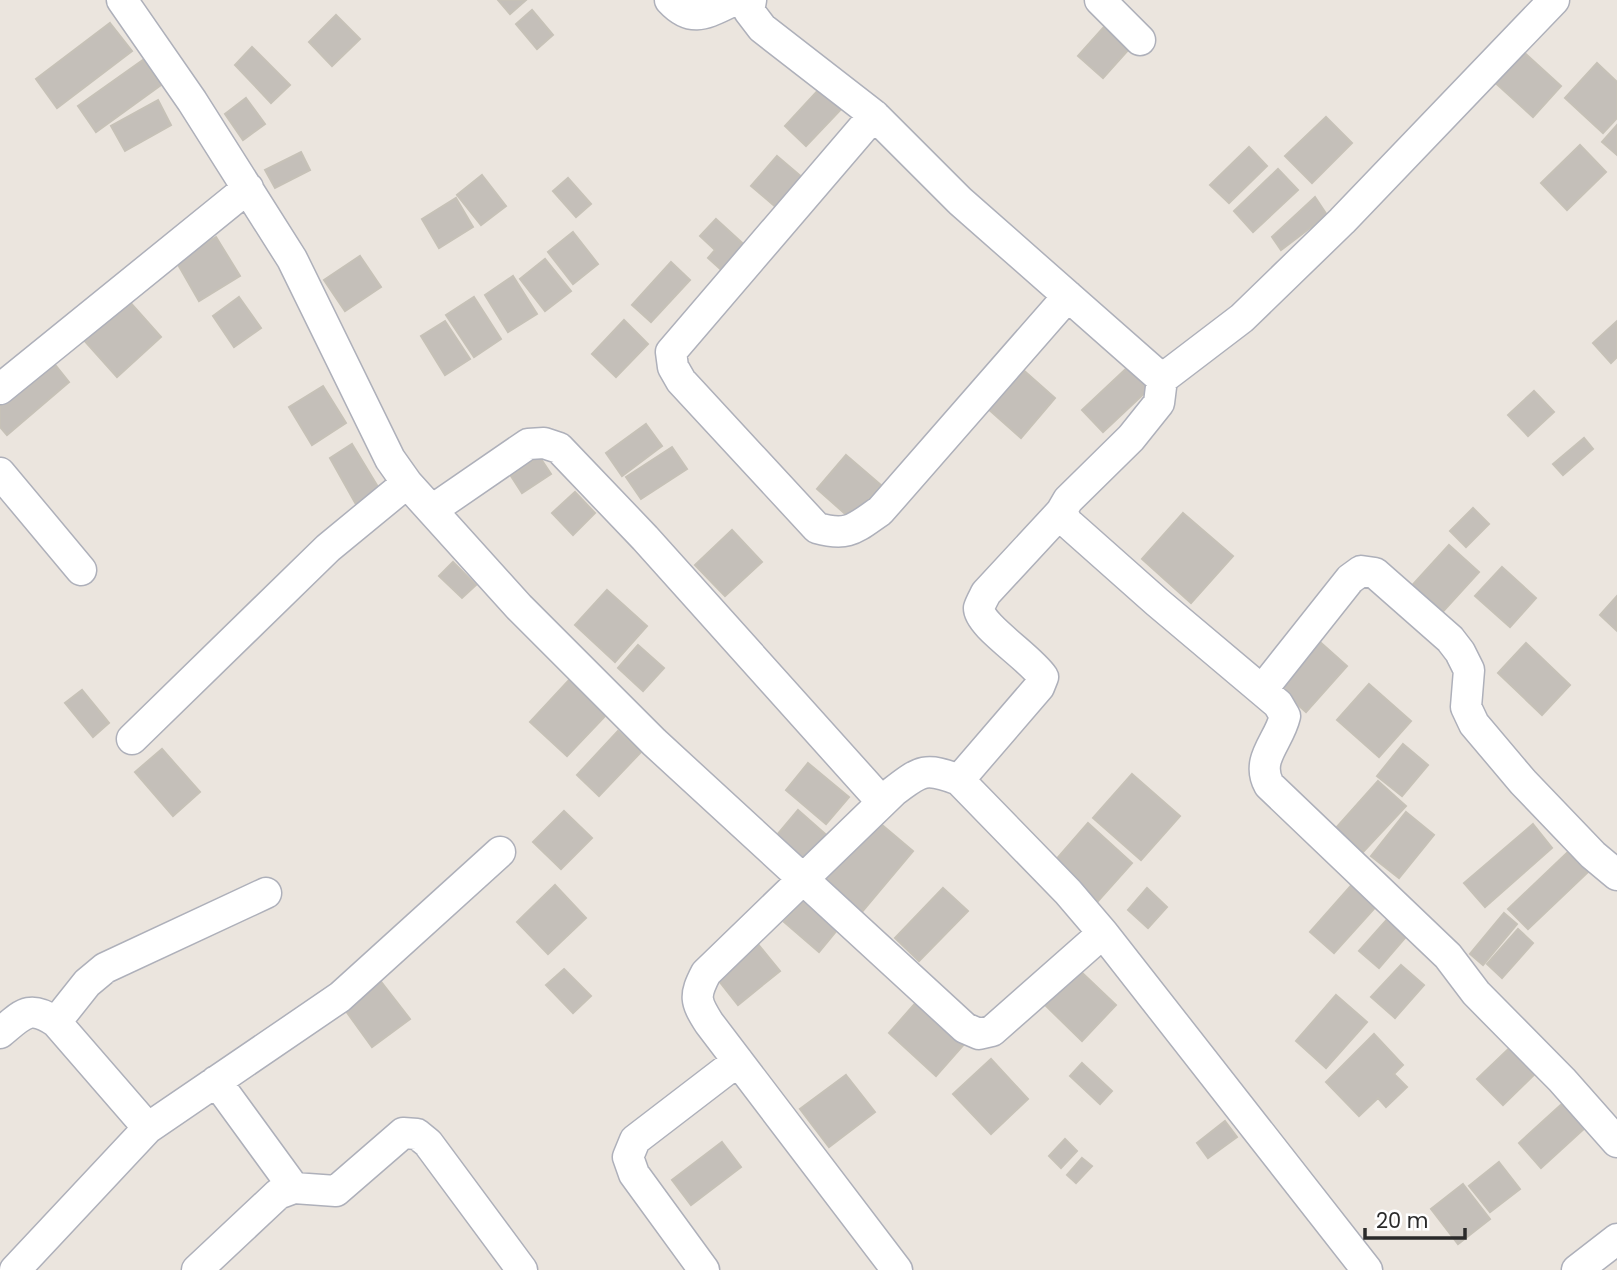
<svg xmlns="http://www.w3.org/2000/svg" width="1617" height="1270" viewBox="0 0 1617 1270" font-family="Poppins,sans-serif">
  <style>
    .building { fill: #c4bfb9; stroke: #c6c1b7; stroke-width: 2 }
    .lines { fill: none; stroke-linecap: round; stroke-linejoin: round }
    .minor-casing { stroke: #aeb0ba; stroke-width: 33 }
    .minor { stroke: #fff; stroke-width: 30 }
  </style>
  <rect width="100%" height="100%" fill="#ebe5de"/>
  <path class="building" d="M498,0h28l-16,14z
    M532,10l21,25 -16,14 -21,-25z
    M336,15l24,24 -28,27 -23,-24z
    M110,23l22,28 -75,57 -21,-29z
    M1104,27l25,22 -26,29 -25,-22z
    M252,47l38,38 -19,18 -36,-38z
    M1518,47l43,39 -28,31 -43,-39z
    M143,60l18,25 -65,47 -18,-26z
    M1597,63l20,19v36l-14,15 -38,-35z
    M823,85l22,20 -39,41 -21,-20z
    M246,98l19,26 -22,16 -18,-26z
    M158,100l13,25 -46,26 -14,-25z
    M1326,117l26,26 -40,40 -27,-27z
    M1617,125v30l-15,-13z
    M1580,145l26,27 -39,38 -26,-27z
    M1249,147l18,19 -38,37 -19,-18z
    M301,152l9,18 -35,18 -10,-18z
    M777,156l26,22 -26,30 -26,-22z
    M1278,169l20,21 -45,42 -19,-21z
    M482,175l24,31 -25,19 -24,-30z
    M568,178l23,26 -15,13 -23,-26z
    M1315,197l12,18 -46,35 -9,-13z
    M456,198l17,29 -34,21 -17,-29z
    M716,219l34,31 -23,25 -19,-17 7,-8 -15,-14z
    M573,232l25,32 -25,20 -25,-32z
    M216,237l24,39 -41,25 -23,-40z
    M360,256l21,31 -36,24 -21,-31z
    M545,259l26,32 -26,20 -25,-32z
    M671,262l19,18 -39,42 -19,-17z
    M513,276l24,38 -29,18 -23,-37z
    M239,297l22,31 -27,19 -21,-31z
    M474,297l27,42 -27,18 -28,-42z
    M128,300l33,37 -44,40 -34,-38z
    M624,320l24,24 -32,33 -24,-23z
    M445,321l25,38 -25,16 -24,-39z
    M1617,321v36l-6,6 -18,-20z
    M49,357l20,25 -62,53 -7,-8v-28z
    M1129,366l21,22 -47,44 -21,-22z
    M1021,368l34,30 -34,40 -34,-30z
    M323,386l23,37 -34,22 -23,-38z
    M1534,391l20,21 -26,24 -20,-21z
    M646,424l16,22 -40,30 -16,-23z
    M1584,438l9,11 -30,26 -10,-11z
    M352,444l29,48 -24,14 -27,-48z
    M672,447l15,22 -46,30 -15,-22z
    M846,455l35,30 -30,34 -34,-30z
    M539,456l12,18 -29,19 -11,-17z
    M575,492l20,21 -22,22 -21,-22z
    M1473,508l16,16 -23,23 -16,-16z
    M1183,513l50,43 -42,47 -49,-44z
    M732,530l30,32 -37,34 -30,-31z
    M1449,545l30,27 -42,46 -30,-27z
    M453,562l23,23 -14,13 -23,-22z
    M1502,567l34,31 -26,29 -35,-31z
    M607,590l40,36 -32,36 -40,-37z
    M1617,596v35l-17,-16z
    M1320,642l27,24 -41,46 -27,-24z
    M1526,643l44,42 -28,30 -44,-42z
    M638,645l26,23 -21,23 -25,-23z
    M570,679l37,35 -40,42 -37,-34z
    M1369,684l42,37 -32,36 -42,-37z
    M82,690l27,33 -16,14 -28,-34z
    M618,731l23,21 -42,44 -22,-21z
    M1403,744l25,21 -26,31 -25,-20z
    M162,749l38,43 -27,24 -38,-44z
    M808,763l41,34 -23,27 -40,-34z
    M1132,774l48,42 -39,44 -48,-42z
    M1378,781l28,25 -43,46 -27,-24z
    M798,810l33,29 -21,25 -34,-28z
    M564,811l28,27 -31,31 -28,-27z
    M1406,812l28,23 -35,43 -28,-22z
    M875,819l38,32 -52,62 -38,-32z
    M1088,823l44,40 -34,38 -44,-39z
    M1533,824l19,24 -67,59 -21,-24z
    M1568,852l20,20 -60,57 -20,-20z
    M1356,880l24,22 -46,51 -24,-21z
    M555,885l31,33 -38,36 -31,-32z
    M943,888l25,23 -49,50 -24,-23z
    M1147,888l20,19 -19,21 -20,-18z
    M808,894l35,29 -24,29 -35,-30z
    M1504,913l13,11 -34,41 -13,-11z
    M1391,915l19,17 -31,36 -20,-17z
    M1518,929l15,14 -31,35 -15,-14z
    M757,943l23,28 -42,34 -23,-29z
    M1401,965l23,20 -29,33 -24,-21z
    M1076,967l40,38 -34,36 -40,-39z
    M564,969l27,27 -18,17 -27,-28z
    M379,979l31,40 -38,28 -29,-40z
    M1336,995l31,27 -41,46 -30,-27z
    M919,999l47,43 -30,34 -47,-43z
    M1374,1034l29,31 -9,9 13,13 -21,20 -8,-9 -19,18 -33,-34z
    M1519,1039l25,26 -41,40 -26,-26z
    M991,1059l37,40 -37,35 -38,-40z
    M1082,1063l30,28 -12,13 -30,-28z
    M846,1075l29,37 -46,35 -29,-38z
    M1563,1103l23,24 -45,41 -22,-25z
    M1225,1121l12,16 -29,21 -11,-15z
    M1065,1139l12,12 -16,17 -12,-12z
    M722,1142l19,25 -50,38 -19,-25z
    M1082,1158l10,8 -16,17 -9,-8z
    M1499,1162l21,27 -30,23 -21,-26z
    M1463,1184l27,35 -32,25 -27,-35z"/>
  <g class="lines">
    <defs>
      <path id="minor" d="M122,0l70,101 100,158 98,200 17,24 112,124 135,135 311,286 14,6 13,-3 111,-98
        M670,0c23,25 38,12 65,0
        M751,0l-2,11 13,17 112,87 86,86 202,178 -3,24 -28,35 -63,62 -7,12 7,11 89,79 121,102 7,12c-6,26 -30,43 -16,69l179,171 28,37 86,87 55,62
        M1100,0l40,40
        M874,115l-203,237 2,15 8,14 136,147c32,9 38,0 63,-17l188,-215
        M1162,379l80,-61 100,-97 212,-221
        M0,389l248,-201
        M0,473l81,97
        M432,510l96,-66 16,-1 15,5 86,90 237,264
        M1262,690l88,-111 11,-8 14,2 75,66 10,13 9,18 -3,37 8,17 49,58 70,73 24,20
        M132,739l196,-191 79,-65
        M959,780l80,-93 4,-10c-12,-19 -65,-52 -64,-69 1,-4 5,-11 7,-15l75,-81
        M56,1022l31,-39 18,-15 161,-75
        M0,1033c23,-19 29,-29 56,-11l92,106
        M216,1081l78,107
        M15,1270l133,-142 192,-131 160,-145
        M197,1270l81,-76 16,-6 42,3 67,-58 14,1 11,9 94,127
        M704,1270l-70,-96 -6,-17 7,-17 103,-79
        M897,1270l-188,-247c-14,-22 -15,-27 -3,-50l188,-182c27,-21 32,-24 65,-11l109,112 35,41 264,337
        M1577,1270l40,-31"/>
    </defs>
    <use href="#minor" class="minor-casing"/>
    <use href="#minor" class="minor"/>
  </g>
  <path d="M1365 1228v10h100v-10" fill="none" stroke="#2a2a2a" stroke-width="3.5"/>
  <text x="1376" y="1228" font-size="21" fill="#2a2a2a" stroke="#ffffff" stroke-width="5" paint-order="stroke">20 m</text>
</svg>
